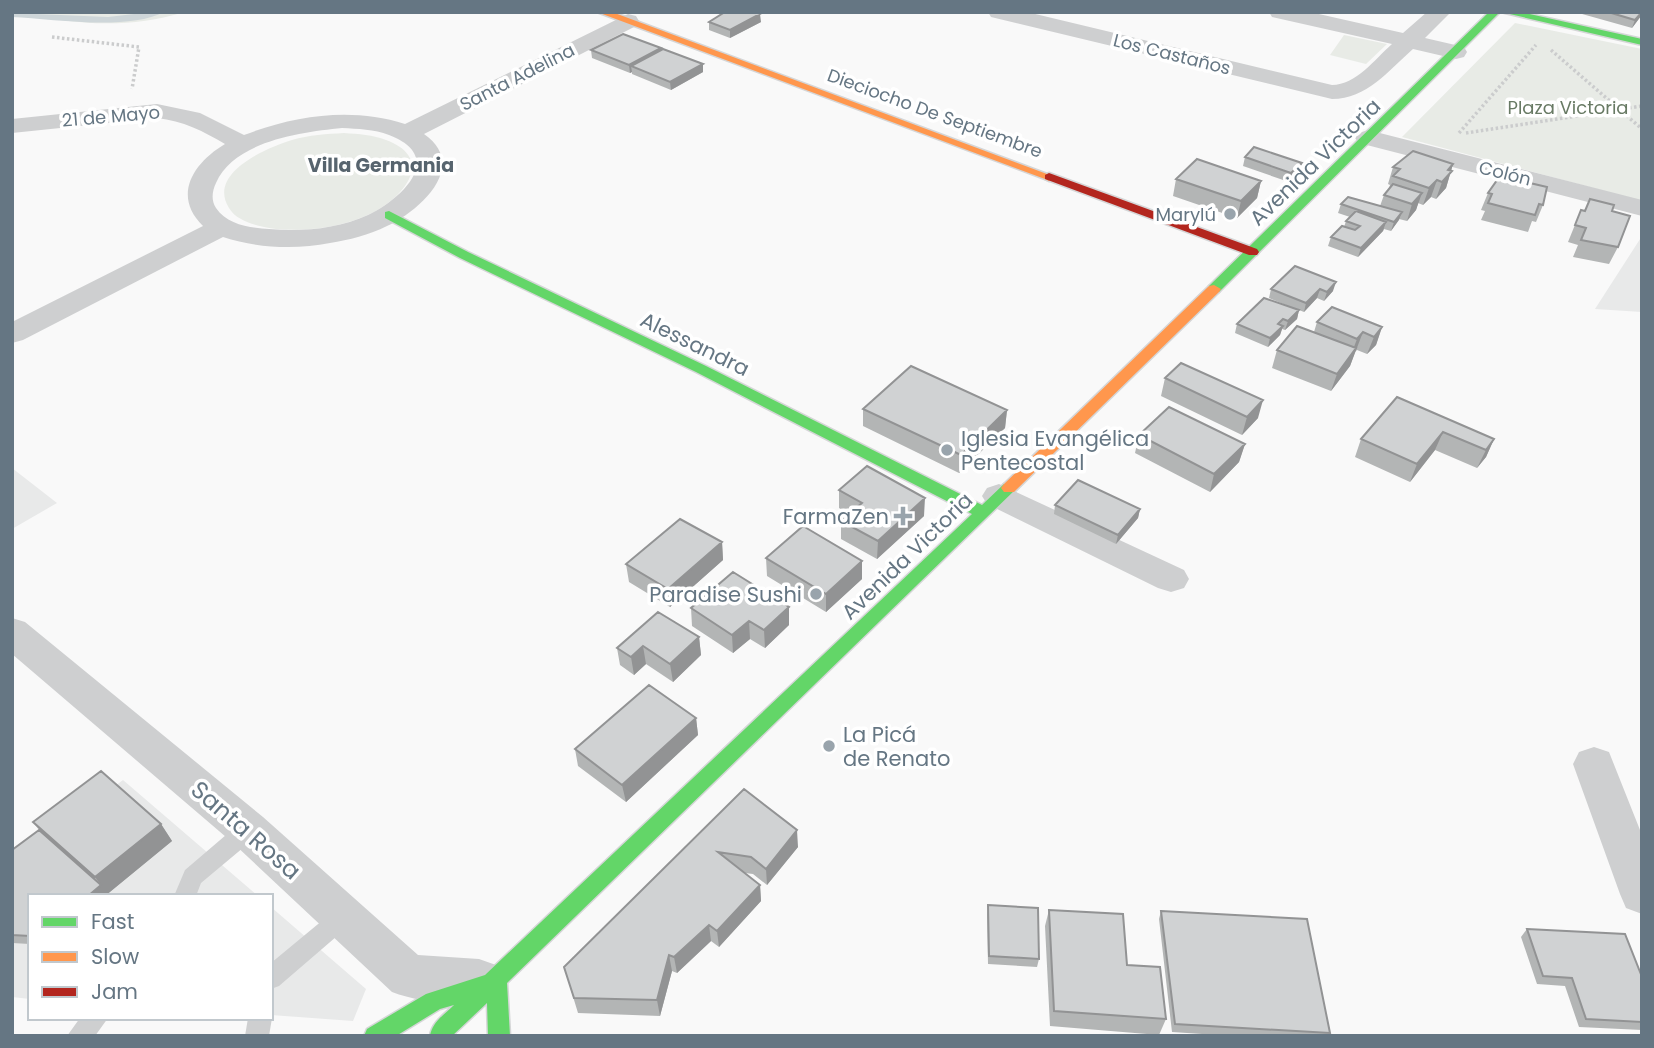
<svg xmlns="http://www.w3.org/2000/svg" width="1654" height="1048" viewBox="0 0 1654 1048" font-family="Poppins,sans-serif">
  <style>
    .built { fill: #e8e9e9 }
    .green { fill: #e8ebe6 }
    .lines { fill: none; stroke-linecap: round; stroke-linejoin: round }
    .stream { fill: #ced6d9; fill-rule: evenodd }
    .fast-casing { stroke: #d5d6d7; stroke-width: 3 }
    .slow-casing { stroke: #d5d6d7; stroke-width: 3 }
    .jam-casing { stroke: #d5d6d7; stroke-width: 3 }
    .path { stroke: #cbcccd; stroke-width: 3.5; stroke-dasharray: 2.5 2.5; stroke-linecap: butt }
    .lane { fill: #cecfd0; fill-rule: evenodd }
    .street { fill: #cecfd0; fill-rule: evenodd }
    .fast { fill: #63d668; fill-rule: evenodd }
    .slow { fill: #ff974d; fill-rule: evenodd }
    .jam { fill: #b3261e; fill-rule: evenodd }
    .wall { fill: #b3b5b5 }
    .shaded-wall { fill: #929394 }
    .building { fill: #d0d2d3; stroke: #929394; stroke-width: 2 }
    .poi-dot { fill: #99a4ac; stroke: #fff; stroke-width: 2.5 }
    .labels { text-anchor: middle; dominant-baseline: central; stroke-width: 7; stroke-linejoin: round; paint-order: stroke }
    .far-street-label { font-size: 18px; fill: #657683; stroke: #fff }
    .far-park-label { font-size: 18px; fill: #687a64; stroke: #fff }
    .far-poi-label { font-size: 18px; fill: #657683; stroke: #fff; text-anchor: end }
    .far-neighbourhood-label { font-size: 19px; font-weight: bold; fill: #57646e; stroke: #fff }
    .street-label { font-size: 21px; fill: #657683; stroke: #fff }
    .poi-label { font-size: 21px; fill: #657683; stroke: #fff; text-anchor: start }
    .near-street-label { font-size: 24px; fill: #657683; stroke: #fff }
  </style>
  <rect width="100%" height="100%" fill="#f9f9f9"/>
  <path class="built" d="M1642,236v76l-47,-3z
    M12,468l45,35 -45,26z
    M123,780l135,116h-228v103l-18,-2v-133z
    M271,907l95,82 -13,32 -82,-6z"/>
  <path class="green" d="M14,12h171c-61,18 -110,12 -171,0z
    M1515,23l127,26v152l-240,-64z
    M1344,35l43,9 -21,20 -36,-9z
    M344,133c15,1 29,2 42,7 49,18 19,56 -12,72 -29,15 -66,20 -98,17 -16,-2 -39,-7 -47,-21 -22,-35 37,-60 63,-68 17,-5 35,-6 52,-7z"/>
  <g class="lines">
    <path class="stream" d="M151,12h13c-36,19 -111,7 -152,5v-4l96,4z"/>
    <defs>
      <path id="fast" d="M1489,12h11l-281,280h-10v-6z
        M1501,12h20l121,27v6z
        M389,211l79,41 238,114 276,139 22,-21h10l3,4 -510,495 3,53h-22l-1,-33 -35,33h-22c2,-14 15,-22 24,-31l-14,4 -44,27h-32l3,-7 59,-35 59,-19 487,-461 -276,-142 -236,-114 -75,-40v-6z"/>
      <path id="slow" d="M597,12h15l443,165 -6,4 -4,-2z
        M1214,285l7,4 -2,3 -205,200h-10l-3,-4 3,-4 205,-198z"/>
      <path id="jam" d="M1049,173l208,76 2,3 -2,3h-8l-204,-76v-4z"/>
    </defs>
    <use href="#fast" class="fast-casing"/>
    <use href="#slow" class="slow-casing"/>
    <use href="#jam" class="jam-casing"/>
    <path class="path" d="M52,37l87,10 -7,42
      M1551,50l91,79
      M1459,133l77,-88
      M1466,133l176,-27"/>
    <path class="lane" d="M248,821l8,2 3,7 -3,7 -55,46 -5,13h-22l11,-26 55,-47z
      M343,907l8,3 3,7 -3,7 -72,62 -8,3v-26l64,-53z
      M271,1016l1,2 -3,18h-24l3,-18z
      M80,1018h28l-13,18h-28z"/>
    <path class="street" d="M988,12h39l305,73c24,0 43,-26 60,-41l-120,-27 -3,-5h41l93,21 24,-21h24l-26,26 39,9 3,5 -3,5 -8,2 -43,-10c-25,22 -46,50 -81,50l-341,-82z
      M628,14l8,2 3,5 -3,5 -212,108c46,32 -5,77 -37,92 -18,9 -38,14 -57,17 -35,7 -73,5 -107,-6l-200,103 -11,3v-21l191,-96c-31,-30 -10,-63 22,-82 -22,-13 -42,-23 -68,-26l-145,15v-14l145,-15 43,9 44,22c52,-20 108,-28 161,-11zM342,128c16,1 32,1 47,7 58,22 12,64 -21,80 -31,14 -66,17 -99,14 -18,-1 -42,-4 -53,-21 -5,-7 -4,-17 0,-25 18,-42 86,-51 126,-55z
      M1368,130l274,70v16l-283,-73 -4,-5 4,-5z
      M999,484l185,86 5,9 -5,9 -13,4 -13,-4 -171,-84 -5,-8 5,-8z
      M12,618l13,4 238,195 155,138 61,4 17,6 6,16 -6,16c-30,11 -75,6 -104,-5l-159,-149 -221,-189z
      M1594,747l15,5 33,83v79l-16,-6 -6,-14 -47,-130 6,-12z"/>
    <use href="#fast" class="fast"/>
    <use href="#slow" class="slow"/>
    <use href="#jam" class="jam"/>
  </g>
  <path class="wall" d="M1575,12h67l-1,4 -9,12z
    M709,22h52l-31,16 -21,-8z
    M591,50h70l42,22 -32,18 -39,-16v-2l-2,1 -38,-15z
    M1245,157l54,15 -10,10 -46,-16z
    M1453,164l-7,24 -10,11 -5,-2 -8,8 -5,-2 -2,7 -9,11 -8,-2 -8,12 -7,-2 -1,2 -25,26 -30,-11 3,-9 13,-10 2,-6 4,-4 -12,-4 3,-9 39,2 4,-11 5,-6 1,-4 -2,-1 5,-17z
    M1176,179l85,2 -4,17 -20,20 -64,-22z
    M1488,193l55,12 -7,17 -4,-1 -4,11 -47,-12 4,-9 -4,-1z
    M1581,210l31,1 6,36 -9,17 -36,-7 5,-12 -10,-3z
    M1295,266l38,25 -9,10 -7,-3 -13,14 -5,-2 -2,9 -12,11 -3,-1 -2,6 -12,12 -33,-14 2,-9 61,-14 -29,-12 2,-9z
    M1317,322l65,5 -6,18 -9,9 -10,-4 -2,2 -5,14 -19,25 -59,-23 5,-18 37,-18z
    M1165,378l93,40 -16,17 -81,-39z
    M1397,397l97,42 -8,18 -9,11 -42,-18 -25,32 -55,-25 6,-18z
    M863,409l144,1 -2,18 -46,45 -96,-47z
    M1139,435l106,9 -6,18 -29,30 -75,-39z
    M839,490l85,26 -47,43 -36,-20v-18l8,-7 -10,-6z
    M1055,505l85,4 -2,9 -22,26 -62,-30z
    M722,542l1,18 -53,47 -41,-25 -3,-18z
    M766,558l96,3v18l-36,33 -59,-36z
    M691,608l98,17 -24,23 -15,-9 -17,14 -41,-27z
    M699,637l2,18 -28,27 -27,-18 -12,11 -14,-10 -3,-17z
    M696,718l2,17 -72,67 -48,-36 -3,-17z
    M744,789l54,58 -31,38 -14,-11 -8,-1 15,12 1,16 -42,46 -8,-6 -34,32 -5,-2 -12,45 -82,-3 -14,-46z
    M33,822l128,2 11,17 -67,55h-75v48l-18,-1v-93l27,-20z
    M988,905l51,54 -2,8 -49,-3 -1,-50z
    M1049,910l78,55 39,54 -7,16 -109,-9 -5,-100z
    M1161,911l169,122 -1,3h-97l-60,-4 -13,-113z
    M1527,929l115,48v53l-63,-3 -14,-41 -28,-2 -16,-47z"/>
  <path class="shaded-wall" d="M1642,12l-1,4 -9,12 3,-8z
    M760,14l1,8 -31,16v-8z
    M661,48l1,8 -31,10 1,6 -2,1 -1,-8z
    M703,64v8l-32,18 -1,-8z
    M1302,163l-3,9 -10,10 2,-9z
    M1453,164l-7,24 -10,11 6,-17 6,-12z
    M1437,180l-6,17 -8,8 6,-17z
    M1261,181l-4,17 -20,20 4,-17z
    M1422,193l-6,17 -9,11 5,-17z
    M1402,212l-3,8 -8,11 3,-9z
    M1386,222l-3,9 -25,26 3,-9z
    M1336,282l-3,9 -9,10 3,-9z
    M1320,289l-3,9 -13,14 2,-9z
    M1299,310l-2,9 -12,11 3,-9z
    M1283,326l-3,9 -12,12 2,-9z
    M1382,327l-6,18 -9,9 7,-17z
    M1363,332l-13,34 -19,25 6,-17 14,-19 6,-16z
    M1263,400l-5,18 -16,17 5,-18z
    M1007,410l-2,18 -46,45 2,-18z
    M1443,432l-8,18 -25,32 7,-18z
    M1494,439l-8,18 -9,11 9,-18z
    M1245,444l-6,18 -29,30 4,-18z
    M925,498l-1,18 -47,43 1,-18z
    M1140,509l-2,9 -22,26 2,-9z
    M722,542l1,18 -53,47 -2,-18z
    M862,561v18l-36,33v-18z
    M789,607v18l-24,23 -1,-18z
    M749,621l1,18 -17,14 -1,-18z
    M699,637l2,18 -28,27 -3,-18z
    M643,646l3,18 -12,11 -3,-18z
    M696,718l2,17 -72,67 -4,-17z
    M161,824l11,17 -67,55h-17l13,-11 -6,-8z
    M797,830l1,17 -31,38 -1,-16z
    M760,885l1,16 -42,46 -2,-16z
    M709,925l2,16 -34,32 -3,-16z
    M669,955l3,16 -12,45 -3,-16z"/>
  <path class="building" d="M725,12h30l5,2 -30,16 -21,-8z
    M1608,12h34l-7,8z
    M623,34l38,14 -32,17 -38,-15z
    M663,49l40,15 -33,18 -39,-16z
    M1254,147l48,16 -11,10 -46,-16z
    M1413,151l40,13 -5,6 4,1 -10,11 -5,-2 -8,8 -36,-12 7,-7 -7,-2z
    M1197,159l64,22 -20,20 -65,-22z
    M1500,176l47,11 -4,18 -4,-1 -4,11 -47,-12 4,-9 -4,-1z
    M1393,184l29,9 -10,11 -28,-9z
    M1348,197l54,15 -8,10 -53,-18z
    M1590,199l24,6 -2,6 18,5 -12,31 -37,-7 5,-12 -11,-3 6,-15 4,1z
    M1356,211l30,11 -25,26 -30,-11 11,-11 13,4 5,-4 -14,-5z
    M1295,266l41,16 -9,10 -7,-3 -14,14 -35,-14z
    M1264,298l35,12 -11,11 -5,-2 -5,5 5,2 -13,12 -33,-14z
    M1332,307l50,20 -8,10 -11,-5 -6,7 -40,-17z
    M1297,326l59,22 -19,26 -60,-24z
    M1181,363l82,37 -16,17 -82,-39z
    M911,366l96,44 -46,45 -98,-46z
    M1397,397l97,42 -8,11 -43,-18 -26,32 -56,-25z
    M1169,407l76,37 -31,30 -75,-39z
    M867,466l58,32 -47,43 -37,-20 21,-18 -23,-13z
    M1078,480l62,29 -22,26 -63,-30z
    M680,519l42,23 -54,47 -42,-25z
    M803,526l59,35 -36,33 -60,-36z
    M733,572l56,35 -25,23 -15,-9 -17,14 -41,-27z
    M658,612l41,25 -29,27 -27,-18 -12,11 -14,-9z
    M649,685l47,33 -74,67 -47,-36z
    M101,771l60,53 -66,53 -62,-55z
    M744,789l53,41 -31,39 -15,-12 -33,-5 42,33 -43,46 -8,-6 -35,32 -5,-2 -12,45 -83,-2 -10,-31z
    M39,830l62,55 -13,11h-58v40l-18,-1v-85z
    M988,905l50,3 1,51 -50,-3z
    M1049,910l74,4 4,51 33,2 6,52 -112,-8z
    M1161,911l146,8 23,114 -155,-9z
    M1527,929l98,5 17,43v45l-56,-3 -14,-41 -29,-2z"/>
  <g class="poi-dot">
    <circle cx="1230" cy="214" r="7"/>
    <circle cx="947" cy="450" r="7"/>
    <path d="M899.5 505.5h7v7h7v7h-7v7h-7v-7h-7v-7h7z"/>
    <circle cx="816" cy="594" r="7"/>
    <circle cx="829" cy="746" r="7"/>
  </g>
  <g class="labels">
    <g class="far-street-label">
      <text transform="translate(1172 54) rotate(14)">Los Castaños</text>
      <text transform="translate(517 77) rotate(-27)">Santa Adelina</text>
      <text transform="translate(935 113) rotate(20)">Dieciocho De Septiembre</text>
      <text transform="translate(111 116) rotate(-5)">21 de Mayo</text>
      <text transform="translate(1505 173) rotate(14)">Colón</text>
    </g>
    <g class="far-park-label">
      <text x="1568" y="107">Plaza Victoria</text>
    </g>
    <g class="far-poi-label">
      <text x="1216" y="214">Marylú</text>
    </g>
    <g class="far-neighbourhood-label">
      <text x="381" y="165">Villa Germania</text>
    </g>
    <g class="street-label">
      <text transform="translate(1315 162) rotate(-44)">Avenida Victoria</text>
      <text transform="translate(695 344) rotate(26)">Alessandra</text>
      <text transform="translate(907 556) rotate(-44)">Avenida Victoria</text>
    </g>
    <g class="poi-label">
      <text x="961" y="438">Iglesia Evangélica<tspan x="961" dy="24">Pentecostal</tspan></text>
      <text x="889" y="516" text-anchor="end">FarmaZen</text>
      <text x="802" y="594" text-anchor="end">Paradise Sushi</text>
      <text x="843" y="734">La Picá<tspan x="843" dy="24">de Renato</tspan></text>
    </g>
    <g class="near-street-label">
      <text transform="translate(246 830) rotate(41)">Santa Rosa</text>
    </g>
  </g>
  <rect width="1654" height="1048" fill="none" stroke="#657683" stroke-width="28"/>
  <rect x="28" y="894" width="245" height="126" fill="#ffffff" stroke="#c1c8cd" stroke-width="2"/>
  <rect x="42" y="917" width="35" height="10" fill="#63d668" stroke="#c1c8cd" stroke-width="2"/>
  <text x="91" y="929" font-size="21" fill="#657683">Fast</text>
  <rect x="42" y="952" width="35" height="10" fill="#ff974d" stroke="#c1c8cd" stroke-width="2"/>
  <text x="91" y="964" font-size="21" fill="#657683">Slow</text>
  <rect x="42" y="987" width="35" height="10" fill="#b3261e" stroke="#c1c8cd" stroke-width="2"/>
  <text x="91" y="999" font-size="21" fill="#657683">Jam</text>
</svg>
